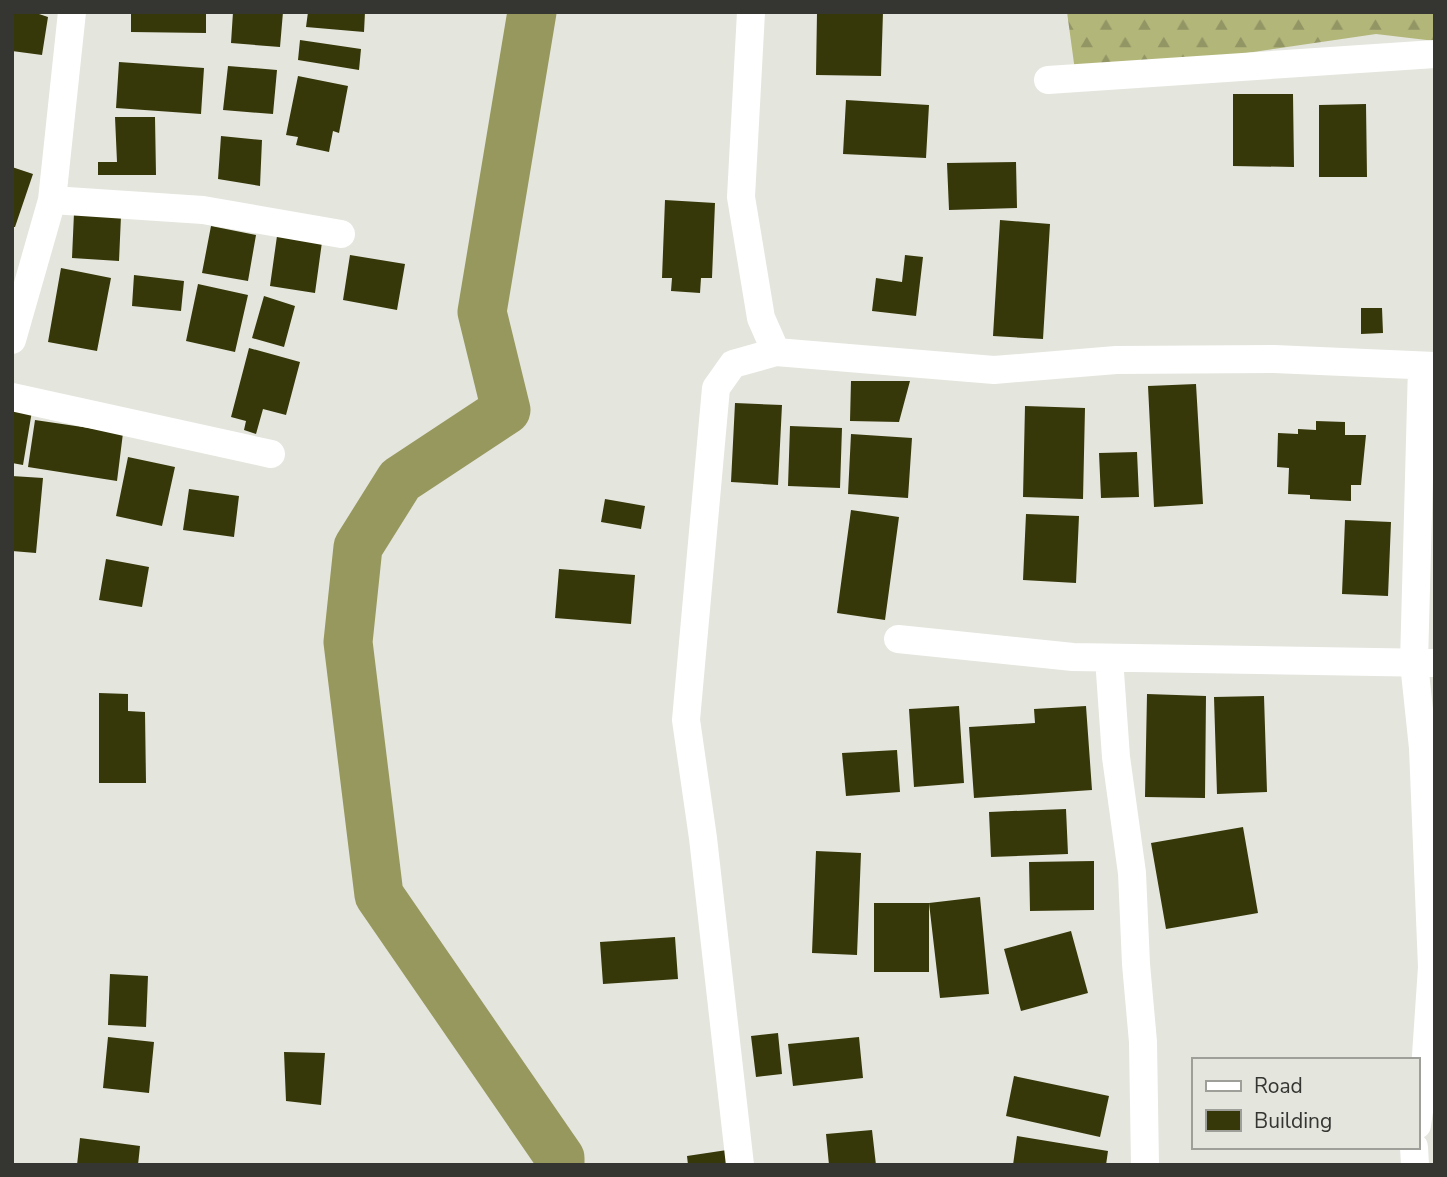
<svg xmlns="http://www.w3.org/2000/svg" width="1447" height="1177" viewBox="0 0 1447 1177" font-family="'Nunito Sans',sans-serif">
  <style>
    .forest { fill: url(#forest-firs) }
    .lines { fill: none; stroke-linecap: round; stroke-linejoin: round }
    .river { stroke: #97985d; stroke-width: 49 }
    .building { fill: #373809 }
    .street { stroke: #fff; stroke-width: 28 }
  </style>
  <defs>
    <pattern id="forest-firs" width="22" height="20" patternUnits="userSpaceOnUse" patternTransform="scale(1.75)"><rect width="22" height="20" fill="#b3b679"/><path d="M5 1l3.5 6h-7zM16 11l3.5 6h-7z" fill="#929564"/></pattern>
  </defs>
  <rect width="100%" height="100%" fill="#e4e5dd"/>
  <path class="forest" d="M1067,12h368v29l-59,-7 -300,44z"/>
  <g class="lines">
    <path class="river" d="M532,12l-50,300 24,98 -106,70 -42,67 -10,95 31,253 181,263v7"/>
  </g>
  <path class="building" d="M12,12h21l15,5 -6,38 -30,-4z
    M131,12h75v21l-75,-1z
    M233,12h50l-3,35 -49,-4z
    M308,12h57l-1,20 -58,-5z
    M817,12h66l-2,64 -65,-1z
    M300,40l61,9 -2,21 -61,-10z
    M119,62l85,6 -3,46 -85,-6z
    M228,66l49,4 -4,44 -50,-4z
    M298,76l50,10 -9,47 -6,-2 -4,21 -33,-7 2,-8 -12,-2z
    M1233,94h60l1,73 -61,-1z
    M846,100l83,5 -3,53 -83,-4z
    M1366,104l1,73h-48v-72z
    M115,117h40l1,58h-58v-13h19z
    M221,136l41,4 -2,46 -42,-7z
    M1016,162l1,46 -68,2 -2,-47z
    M12,167l21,7 -18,53h-3z
    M665,200l50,3 -3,75h-11l-1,15 -29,-2 1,-13h-10z
    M74,213l47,3 -2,45 -47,-3z
    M1000,220l50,4 -7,115 -50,-3z
    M211,226l45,9 -8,46 -46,-8z
    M277,236l45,6 -7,51 -45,-7z
    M350,255l55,9 -8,46 -54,-10z
    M905,255l18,2 -7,59 -44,-5 4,-33 26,4z
    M61,268l50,10 -14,73 -49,-9z
    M134,275l50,6 -3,30 -49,-5z
    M198,284l50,11 -13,57 -49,-11z
    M264,296l31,10 -11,41 -32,-9z
    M1361,308h21l1,25 -22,1z
    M249,348l51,14 -14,53 -23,-6 -7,25 -12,-4 2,-9 -15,-4z
    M851,381h59l-11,41 -49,-1z
    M1196,384l7,120 -49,3 -6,-121z
    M735,403l47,2 -4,80 -47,-3z
    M1025,406l60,2 -2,91 -60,-2z
    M12,408l20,3 -9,54 -11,-2z
    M35,420l88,13 -6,48 -89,-14z
    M1316,421l29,1v13h21l-5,50h-10v16l-41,-2v-4l-22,-1 1,-26 -12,-1 1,-34 20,1v-5l18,1z
    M790,426l52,2 -2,60 -52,-2z
    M851,434l61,4 -4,60 -60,-4z
    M1137,452l2,45 -38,1 -2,-45z
    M128,457l47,10 -13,59 -46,-10z
    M12,476l31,2 -7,75 -24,-2z
    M189,489l50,7 -5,41 -51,-7z
    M605,499l40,7 -4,23 -40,-7z
    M851,510l48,7 -14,103 -48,-7z
    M1026,514l53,2 -3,67 -53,-3z
    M1345,520l46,2 -3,74 -46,-2z
    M106,559l43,8 -7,40 -43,-7z
    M559,569l76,6 -4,49 -76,-6z
    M99,693l29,1v17l17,1 1,71h-47z
    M1147,694l59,2 -1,102 -60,-1z
    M1264,696l3,96 -50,2 -3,-97z
    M959,706l5,77 -50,4 -5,-78z
    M1086,706l6,84 -118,8 -5,-71 66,-4 -1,-14z
    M897,750l3,42 -54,4 -4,-43z
    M1066,809l2,45 -77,3 -2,-45z
    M1243,827l15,86 -92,16 -15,-86z
    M816,851l45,2 -4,102 -45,-2z
    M1094,861v49l-64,1 -1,-49z
    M980,897l9,97 -49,4 -11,-95z
    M874,903h55v69h-55z
    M1071,931l17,62 -67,18 -17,-62z
    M675,937l3,42 -75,5 -3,-42z
    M110,974l38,2 -2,51 -38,-2z
    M778,1033l4,41 -26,3 -5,-41z
    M108,1037l46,5 -5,51 -46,-5z
    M859,1037l4,41 -70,8 -5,-42z
    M284,1052l41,1 -4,52 -35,-4z
    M1014,1076l95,20 -9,41 -94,-21z
    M872,1130l4,35h-47l-3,-31z
    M1017,1136l91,15 -2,14h-93z
    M80,1138l60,8 -2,19h-61z
    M727,1150l3,15h-42l-1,-9z"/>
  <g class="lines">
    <path class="street" d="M751,12l-10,185 20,121 15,34
      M1048,80l387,-26
      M52,200l151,10 138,24
      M12,340l40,-140 20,-188
      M12,397l259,57
      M898,639l175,18 362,6
      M1109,658l7,99 16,116 4,91 7,78 2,123
      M1417,1125l8,-55 7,-103 -9,-219 -9,-85 8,-297
      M1414,1147l1,18
      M740,1165l-37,-327 -17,-118 30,-332 17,-24 43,-12 218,18 122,-10 158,-1 161,7"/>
  </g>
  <rect width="1447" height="1177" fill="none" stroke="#353632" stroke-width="28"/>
  <rect x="1192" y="1058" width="228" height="91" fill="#e4e5dd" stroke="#9e9f99" stroke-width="2"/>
  <rect x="1206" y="1081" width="35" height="10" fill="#ffffff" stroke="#9e9f99" stroke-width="2"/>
  <text x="1254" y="1093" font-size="21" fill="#353632">Road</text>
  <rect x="1206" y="1110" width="35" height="21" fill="#373809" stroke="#9e9f99" stroke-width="2"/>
  <text x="1254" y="1128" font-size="21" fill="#353632">Building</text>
</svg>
